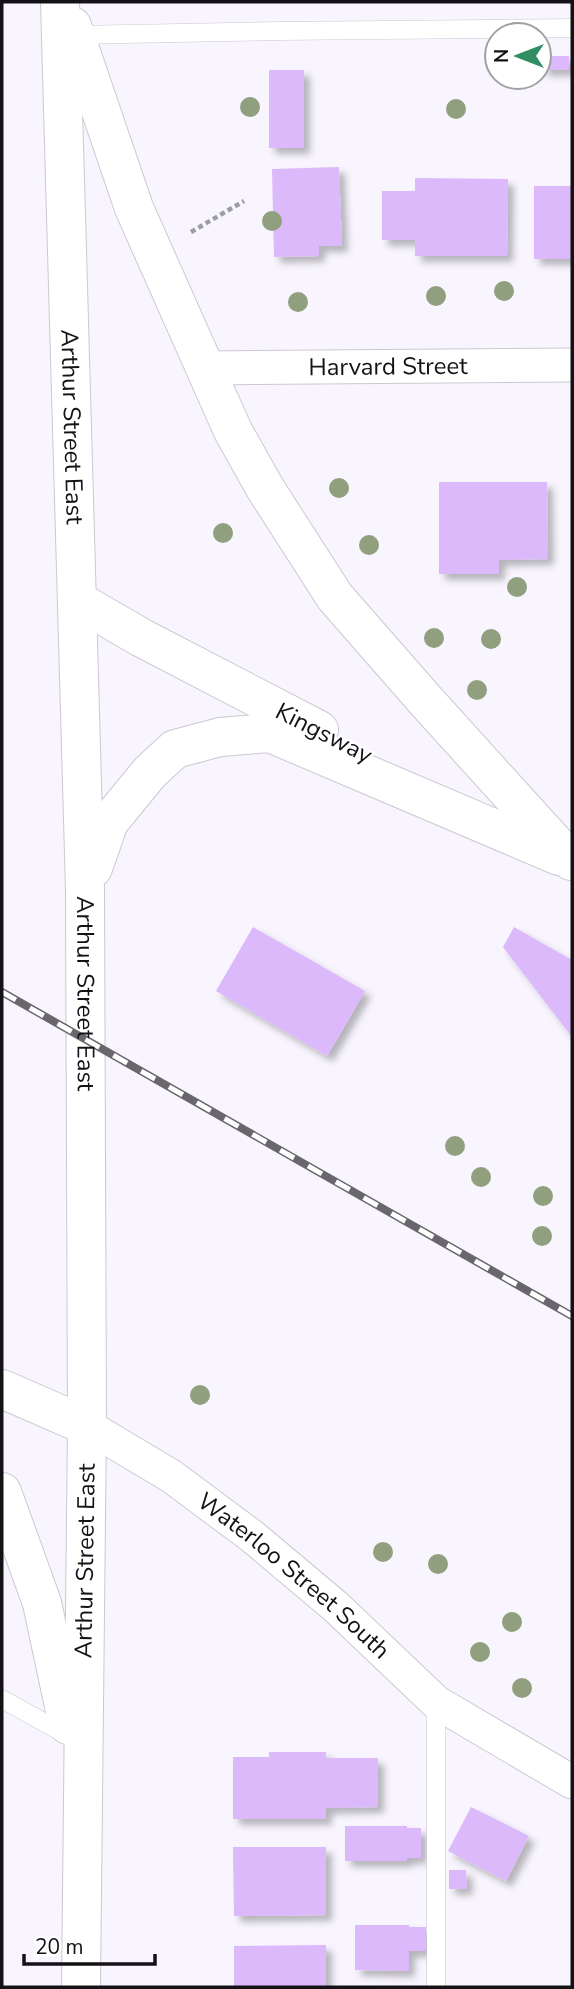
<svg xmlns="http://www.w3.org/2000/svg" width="574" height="1989" viewBox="0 0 574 1989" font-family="'Nunito Sans',sans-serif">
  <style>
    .building { fill: #dbb9fb; filter: url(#shadow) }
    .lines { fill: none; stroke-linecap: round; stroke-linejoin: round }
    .lane-casing { stroke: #ccc8d1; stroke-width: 19 }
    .street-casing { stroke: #ccc8d1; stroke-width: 35 }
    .secondary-casing { stroke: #ccc8d1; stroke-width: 40 }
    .path { stroke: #9e9ca3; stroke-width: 4.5; stroke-dasharray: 5 3.5; stroke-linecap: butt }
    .lane { stroke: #fff; stroke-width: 18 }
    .street { stroke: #fff; stroke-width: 33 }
    .secondary { stroke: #fff; stroke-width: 38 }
    .rail-casing { stroke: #69666c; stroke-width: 8 }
    .rail { stroke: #fff; stroke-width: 5; stroke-dasharray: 16; stroke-linecap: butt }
    .tree { fill: #909f7d }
    .labels { text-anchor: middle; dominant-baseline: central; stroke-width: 5; stroke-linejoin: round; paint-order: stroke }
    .street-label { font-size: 24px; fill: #141216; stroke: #fff }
  </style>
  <defs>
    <filter id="shadow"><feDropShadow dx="6" dy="6" stdDeviation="3.5" flood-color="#0004"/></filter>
  </defs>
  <rect width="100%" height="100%" fill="#f8f5fe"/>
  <path class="building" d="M542,56h27v14h-27z
    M269,70h35v78h-35z
    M339,167l3,79h-23v10l-45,1 -2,-88z
    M415,178l93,1 -1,77h-92v-16h-33v-49h33z
    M534,186h38v73h-38z
    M439,482h108l1,77 -49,1v14h-60z
    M253,927l112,64 -38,65 -111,-65z
    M514,927l58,33v77l-69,-90z
    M269,1752h57v6h52v49l-52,1v11h-93v-62h36z
    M471,1807l58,29 -23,45 -58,-30z
    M345,1826h62v2h14v30h-14v3h-62z
    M233,1847h93v68l-92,1z
    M449,1870h17l1,19h-18z
    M355,1925h54v2h17v24h-17v20l-54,-1z
    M326,1945v42h-92v-41z"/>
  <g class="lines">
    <defs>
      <path id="lane" d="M75,35l205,-4 292,-3
        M2,1699l65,36
        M436,1702v285"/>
      <g id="street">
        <path id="s1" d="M204,368l368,-3"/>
        <path id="s2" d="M87,1426l84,50 82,61 82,69 101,96 136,80"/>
      </g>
      <g id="secondary">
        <path id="s3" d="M60,2l25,888 2,536 -6,561"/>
        <path d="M72,26l62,182 99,223 32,57 70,109 91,104 145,160"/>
        <path d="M78,601l64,37 177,92"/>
        <path d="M93,868l16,-46 41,-50 25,-23 45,-12 50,-4 289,123"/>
        <path d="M2,1389l85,37"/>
        <path d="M2,1492l40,111 26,122"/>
      </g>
    </defs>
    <use href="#lane" class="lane-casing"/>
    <use href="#street" class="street-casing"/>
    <use href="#secondary" class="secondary-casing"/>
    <path class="path" d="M191,232l53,-31"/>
    <use href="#lane" class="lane"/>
    <use href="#street" class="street"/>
    <use href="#secondary" class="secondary"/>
    <defs>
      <path id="rail" d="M2,992l570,324"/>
    </defs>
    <use href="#rail" class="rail-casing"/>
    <use href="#rail" class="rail"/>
  </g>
  <g class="tree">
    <circle cx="250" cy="107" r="10"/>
    <circle cx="456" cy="109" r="10"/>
    <circle cx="272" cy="221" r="10"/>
    <circle cx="504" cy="291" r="10"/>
    <circle cx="436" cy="296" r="10"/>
    <circle cx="298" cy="302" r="10"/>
    <circle cx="339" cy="488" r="10"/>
    <circle cx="223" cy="533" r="10"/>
    <circle cx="369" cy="545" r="10"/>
    <circle cx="517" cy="587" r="10"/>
    <circle cx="434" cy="638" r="10"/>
    <circle cx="491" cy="639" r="10"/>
    <circle cx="477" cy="690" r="10"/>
    <circle cx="455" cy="1146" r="10"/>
    <circle cx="481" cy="1177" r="10"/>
    <circle cx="543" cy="1196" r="10"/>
    <circle cx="542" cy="1236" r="10"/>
    <circle cx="200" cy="1395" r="10"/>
    <circle cx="383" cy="1552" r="10"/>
    <circle cx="438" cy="1564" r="10"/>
    <circle cx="512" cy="1622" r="10"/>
    <circle cx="480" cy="1652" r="10"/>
    <circle cx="522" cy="1688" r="10"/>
  </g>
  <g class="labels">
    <g class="street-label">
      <text stroke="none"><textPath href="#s1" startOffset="184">Harvard Street</textPath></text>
      <text stroke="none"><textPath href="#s3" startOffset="425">Arthur Street East</textPath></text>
      <text transform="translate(324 733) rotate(27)">Kingsway</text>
      <text stroke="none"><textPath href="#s3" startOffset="992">Arthur Street East</textPath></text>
      <text transform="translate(85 1561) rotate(-89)">Arthur Street East</text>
      <text stroke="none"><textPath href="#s2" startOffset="256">Waterloo Street South</textPath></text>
    </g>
  </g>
  <rect width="574" height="1989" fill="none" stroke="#141216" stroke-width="7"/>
  <g transform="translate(518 56) rotate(270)"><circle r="33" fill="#ffffff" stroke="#a1a0a2" stroke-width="2"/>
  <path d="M0-5L12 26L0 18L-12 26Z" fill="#318d64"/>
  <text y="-10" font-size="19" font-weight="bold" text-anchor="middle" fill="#141216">N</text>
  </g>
  <path d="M24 1954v10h131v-10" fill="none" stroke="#141216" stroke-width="3.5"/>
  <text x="35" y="1954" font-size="21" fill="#141216" stroke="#ffffff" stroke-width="5" paint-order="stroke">20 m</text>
</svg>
